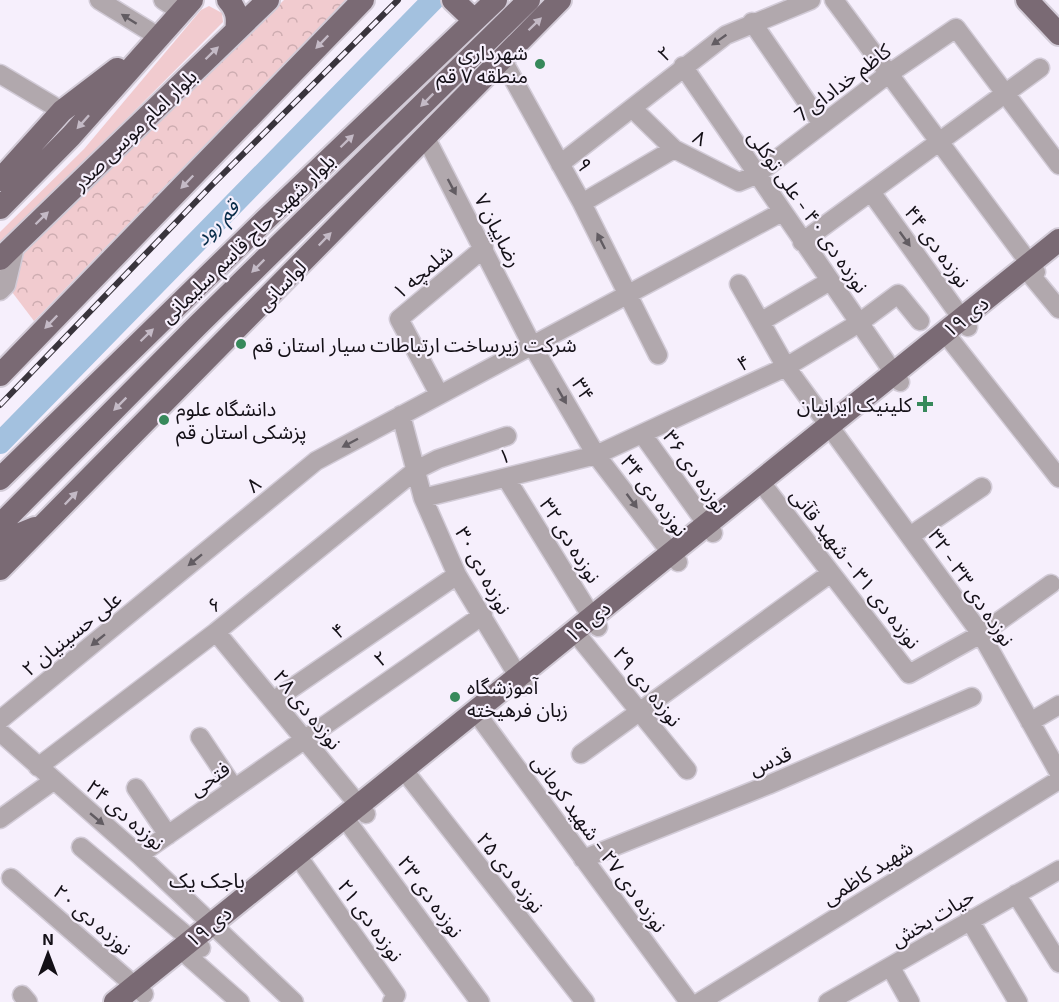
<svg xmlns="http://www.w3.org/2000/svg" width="1059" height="1002" viewBox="0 0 1059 1002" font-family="'Exo 2','Noto Sans Arabic',sans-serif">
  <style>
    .grass { fill: #f1cbcf }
    .forest { fill: url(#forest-crowns) }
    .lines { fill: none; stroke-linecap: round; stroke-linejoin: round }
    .river { stroke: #a3c1df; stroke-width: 22 }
    .minor-casing { stroke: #d2cbd7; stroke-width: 21 }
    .major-casing { stroke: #d2cbd7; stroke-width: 26 }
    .minor { stroke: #b1a8ad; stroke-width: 18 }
    .major { stroke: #7a6a74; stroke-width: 22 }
    .rail-casing { stroke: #39343c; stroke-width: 6 }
    .rail { stroke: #f6effc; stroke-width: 4; stroke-dasharray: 11; stroke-linecap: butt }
    .oneway { fill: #625c62 }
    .oneway2 { fill: #c4bac6 }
    .poi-dot { fill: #37895b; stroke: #f6effc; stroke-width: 2 }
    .labels { text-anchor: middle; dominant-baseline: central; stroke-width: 4.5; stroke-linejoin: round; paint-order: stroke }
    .poi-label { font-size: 20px; fill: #141017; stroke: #f6effc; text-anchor: start }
    .street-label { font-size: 20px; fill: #141017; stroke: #f6effc }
    .water-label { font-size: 21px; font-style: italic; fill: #082c49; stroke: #f6effc }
    .neighbourhood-label { font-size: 21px; fill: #141017; stroke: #f6effc }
  </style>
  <defs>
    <pattern id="forest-crowns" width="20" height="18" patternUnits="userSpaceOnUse" patternTransform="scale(1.5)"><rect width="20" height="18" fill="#f1cbcf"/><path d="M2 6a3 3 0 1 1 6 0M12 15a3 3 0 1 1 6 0" fill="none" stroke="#ceadb1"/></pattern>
  </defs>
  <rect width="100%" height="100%" fill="#f6effc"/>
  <path class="grass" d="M209,6l13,7 1,9 -223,224v-14l84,-83 117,-139z"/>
  <path class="forest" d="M284,0h62l-312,321 -22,-29 12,-43z"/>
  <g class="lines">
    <path class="river" d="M0,443l433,-443"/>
    <defs>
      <path id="minor" d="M99,0l60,37
        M163,0l18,12
        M834,0l202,272
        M752,22l70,102
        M501,57l81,146 76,152
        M683,66l217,316
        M0,74l62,37
        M633,109l41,40 65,33 17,-7 131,-100 69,-47 103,137
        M425,136l107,209 64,110 82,107
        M560,164l166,-129 85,-35
        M871,192l97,135
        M582,203l92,-54
        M802,242l238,-174
        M1025,268l34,41
        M739,284l47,83 195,267 78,139
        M0,291l6,-6 10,-42
        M762,321l68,-40
        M945,333l114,145
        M439,394l-40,-75 85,-71
        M401,415l22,83 34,77 67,111
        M643,435l70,98
        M506,478l92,149
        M760,481l149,193 72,-40 70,-50
        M423,498l173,-43 190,-88 73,-44 39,-29 22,27
        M910,536l72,-49
        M574,631l113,139
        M216,632l150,182
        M273,701l184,-126
        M475,711l214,291
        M0,720l316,-259 466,-249
        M1030,722l29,-17
        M0,732l139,123 155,147
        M200,737l34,51
        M581,754l250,-181
        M38,767l178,-135 200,-162 22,-11 69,-23
        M403,769l182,233
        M136,788l32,47
        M344,817l136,185
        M0,819l53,-38
        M81,847l120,101
        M139,855l344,-240
        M583,859l185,-74 204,-88
        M304,865l92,130 -4,7
        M11,878l133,116
        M1016,894l43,69
        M969,919l49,83
        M180,949l60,53
        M891,968l19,34
        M22,995l6,7
        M700,1002l359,-222
        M828,1002l231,-132"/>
      <path id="major" d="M228,0c9,10 10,18 8,31
        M453,0l21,20
        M1027,0l32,34
        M0,180l62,-69 55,-42
        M0,208l71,-72 121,-136
        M0,259l268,-259
        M0,375l363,-375
        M0,479l263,-257 233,-222
        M0,525l198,-200 331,-325
        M0,542l35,-14
        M0,569l560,-569
        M115,1002l944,-762"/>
    </defs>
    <use href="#minor" class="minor-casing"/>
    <use href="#major" class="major-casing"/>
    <use href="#minor" class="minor"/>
    <use href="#major" class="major"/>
    <defs>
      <path id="rail" d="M0,405l211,-219 187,-186"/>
    </defs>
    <use href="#rail" class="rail-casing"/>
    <use href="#rail" class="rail"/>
  </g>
  <defs><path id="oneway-solid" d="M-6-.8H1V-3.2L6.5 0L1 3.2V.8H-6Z" transform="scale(1.5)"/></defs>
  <g class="oneway">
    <use href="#oneway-solid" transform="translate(129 19) rotate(-148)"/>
    <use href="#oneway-solid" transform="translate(719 40) rotate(145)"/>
    <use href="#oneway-solid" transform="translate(452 187) rotate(62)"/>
    <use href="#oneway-solid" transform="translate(905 239) rotate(54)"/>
    <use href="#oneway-solid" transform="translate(601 241) rotate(-117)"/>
    <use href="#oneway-solid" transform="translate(562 396) rotate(60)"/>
    <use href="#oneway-solid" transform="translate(350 443) rotate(152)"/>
    <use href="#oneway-solid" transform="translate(632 501) rotate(53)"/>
    <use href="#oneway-solid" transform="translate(195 560) rotate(141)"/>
    <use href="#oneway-solid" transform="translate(98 640) rotate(141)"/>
    <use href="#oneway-solid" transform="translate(97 819) rotate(40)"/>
  </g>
  <g class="oneway2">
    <use href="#oneway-solid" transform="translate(535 24) rotate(-44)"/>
    <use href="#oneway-solid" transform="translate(322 42) rotate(134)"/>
    <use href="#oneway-solid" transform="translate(212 53) rotate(-44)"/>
    <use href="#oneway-solid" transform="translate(427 100) rotate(135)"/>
    <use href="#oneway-solid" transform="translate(83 122) rotate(132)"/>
    <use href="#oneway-solid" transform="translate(347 141) rotate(-44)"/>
    <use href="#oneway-solid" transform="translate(187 182) rotate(134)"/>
    <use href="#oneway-solid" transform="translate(42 218) rotate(-44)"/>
    <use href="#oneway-solid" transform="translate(325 239) rotate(-46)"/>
    <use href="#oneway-solid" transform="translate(258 266) rotate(135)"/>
    <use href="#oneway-solid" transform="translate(51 322) rotate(134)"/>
    <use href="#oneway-solid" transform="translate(147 335) rotate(-44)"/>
    <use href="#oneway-solid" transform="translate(120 404) rotate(135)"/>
    <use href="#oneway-solid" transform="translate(71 498) rotate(-46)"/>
  </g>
  <g class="poi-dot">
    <circle cx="540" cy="64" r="6"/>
    <circle cx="241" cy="344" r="6"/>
    <path d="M922 395h6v6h6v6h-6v6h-6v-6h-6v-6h6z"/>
    <circle cx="164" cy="420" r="6"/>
    <circle cx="455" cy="697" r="6"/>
  </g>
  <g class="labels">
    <g class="poi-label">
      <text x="528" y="52" text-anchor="end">شهرداری<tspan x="528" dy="23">منطقه ۷ قم</tspan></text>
      <text x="253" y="344">شرکت زیرساخت ارتباطات سیار استان قم</text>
      <text x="912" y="404" text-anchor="end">کلینیک ایرانیان</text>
      <text x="176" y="408">دانشگاه علوم<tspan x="176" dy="23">پزشکی استان قم</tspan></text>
      <text x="467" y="686">آموزشگاه<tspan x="467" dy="23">زبان فرهیخته</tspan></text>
    </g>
    <g class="street-label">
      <text transform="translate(664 53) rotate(-40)">۲</text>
      <text transform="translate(842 82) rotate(-37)">7 کاظم خدادای</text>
      <text transform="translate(134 129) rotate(-44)">بلوار امام موسی صدر</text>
      <text transform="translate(700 137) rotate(27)">۸</text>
      <text transform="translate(585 164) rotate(61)">۹</text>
      <text transform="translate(809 211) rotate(55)">نوزده دی ۴۰ - علی توکلی</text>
      <text transform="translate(499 230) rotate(63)">۷ رضاییان</text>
      <text transform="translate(247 238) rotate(-44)">بلوار شهید حاج قاسم سلیمانی</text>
      <text transform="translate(938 246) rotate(54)">نوزده دی ۴۴</text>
      <text transform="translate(422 271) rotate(-40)">۱ شلمچه</text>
      <text transform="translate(281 285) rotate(-46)">لواسانی</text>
      <text transform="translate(965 316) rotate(-39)">۱۹ دی</text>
      <text transform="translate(743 362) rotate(-25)">۴</text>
      <text transform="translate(584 389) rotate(60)">۳۴</text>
      <text transform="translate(504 455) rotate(-14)">۱</text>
      <text transform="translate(696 471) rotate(55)">نوزده دی ۳۶</text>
      <text transform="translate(253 484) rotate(-39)">۸</text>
      <text transform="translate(655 495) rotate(53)">نوزده دی ۳۴</text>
      <text transform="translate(571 540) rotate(58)">نوزده دی ۳۲</text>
      <text transform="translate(856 568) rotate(52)">نوزده دی ۳۱ - شهید قآنی</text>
      <text transform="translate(484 570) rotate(62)">نوزده دی ۳۰</text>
      <text transform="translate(972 587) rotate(56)">۳۲ - نوزده دی ۳۳</text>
      <text transform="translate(214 604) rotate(-39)">۶</text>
      <text transform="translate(587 621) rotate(-39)">۱۹ دی</text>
      <text transform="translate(338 630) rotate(-35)">۴</text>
      <text transform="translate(71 633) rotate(-39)">۲ علی حسینیان</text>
      <text transform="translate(380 658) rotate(-35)">۲</text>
      <text transform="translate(648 686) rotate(51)">نوزده دی ۲۹</text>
      <text transform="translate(308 709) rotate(51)">نوزده دی ۲۸</text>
      <text transform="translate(770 760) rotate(-23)">قدس</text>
      <text transform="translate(209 778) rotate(-35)">فتحی</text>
      <text transform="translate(126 814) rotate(41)">نوزده دی ۲۴</text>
      <text transform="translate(600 843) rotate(54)">نوزده دی ۲۷ - شهید کرمانی</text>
      <text transform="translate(511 872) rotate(52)">نوزده دی ۲۵</text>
      <text transform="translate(867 872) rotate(-32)">شهید کاظمی</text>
      <text transform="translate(431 896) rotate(54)">نوزده دی ۲۳</text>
      <text transform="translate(932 917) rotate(-31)">حیات بخش</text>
      <text transform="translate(93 919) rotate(41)">نوزده دی ۲۰</text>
      <text transform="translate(371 920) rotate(54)">نوزده دی ۲۱</text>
      <text transform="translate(208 926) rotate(-39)">۱۹ دی</text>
    </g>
    <g class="water-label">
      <text transform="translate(216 222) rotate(-46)">قم رود</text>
    </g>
    <g class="neighbourhood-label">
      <text x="207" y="879">باجک یک</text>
    </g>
  </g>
  <g transform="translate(48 954)" stroke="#f6effc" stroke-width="4.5" paint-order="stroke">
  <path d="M0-4.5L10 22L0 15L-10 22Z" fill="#141017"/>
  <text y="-9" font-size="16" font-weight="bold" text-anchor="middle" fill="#141017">N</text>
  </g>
</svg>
